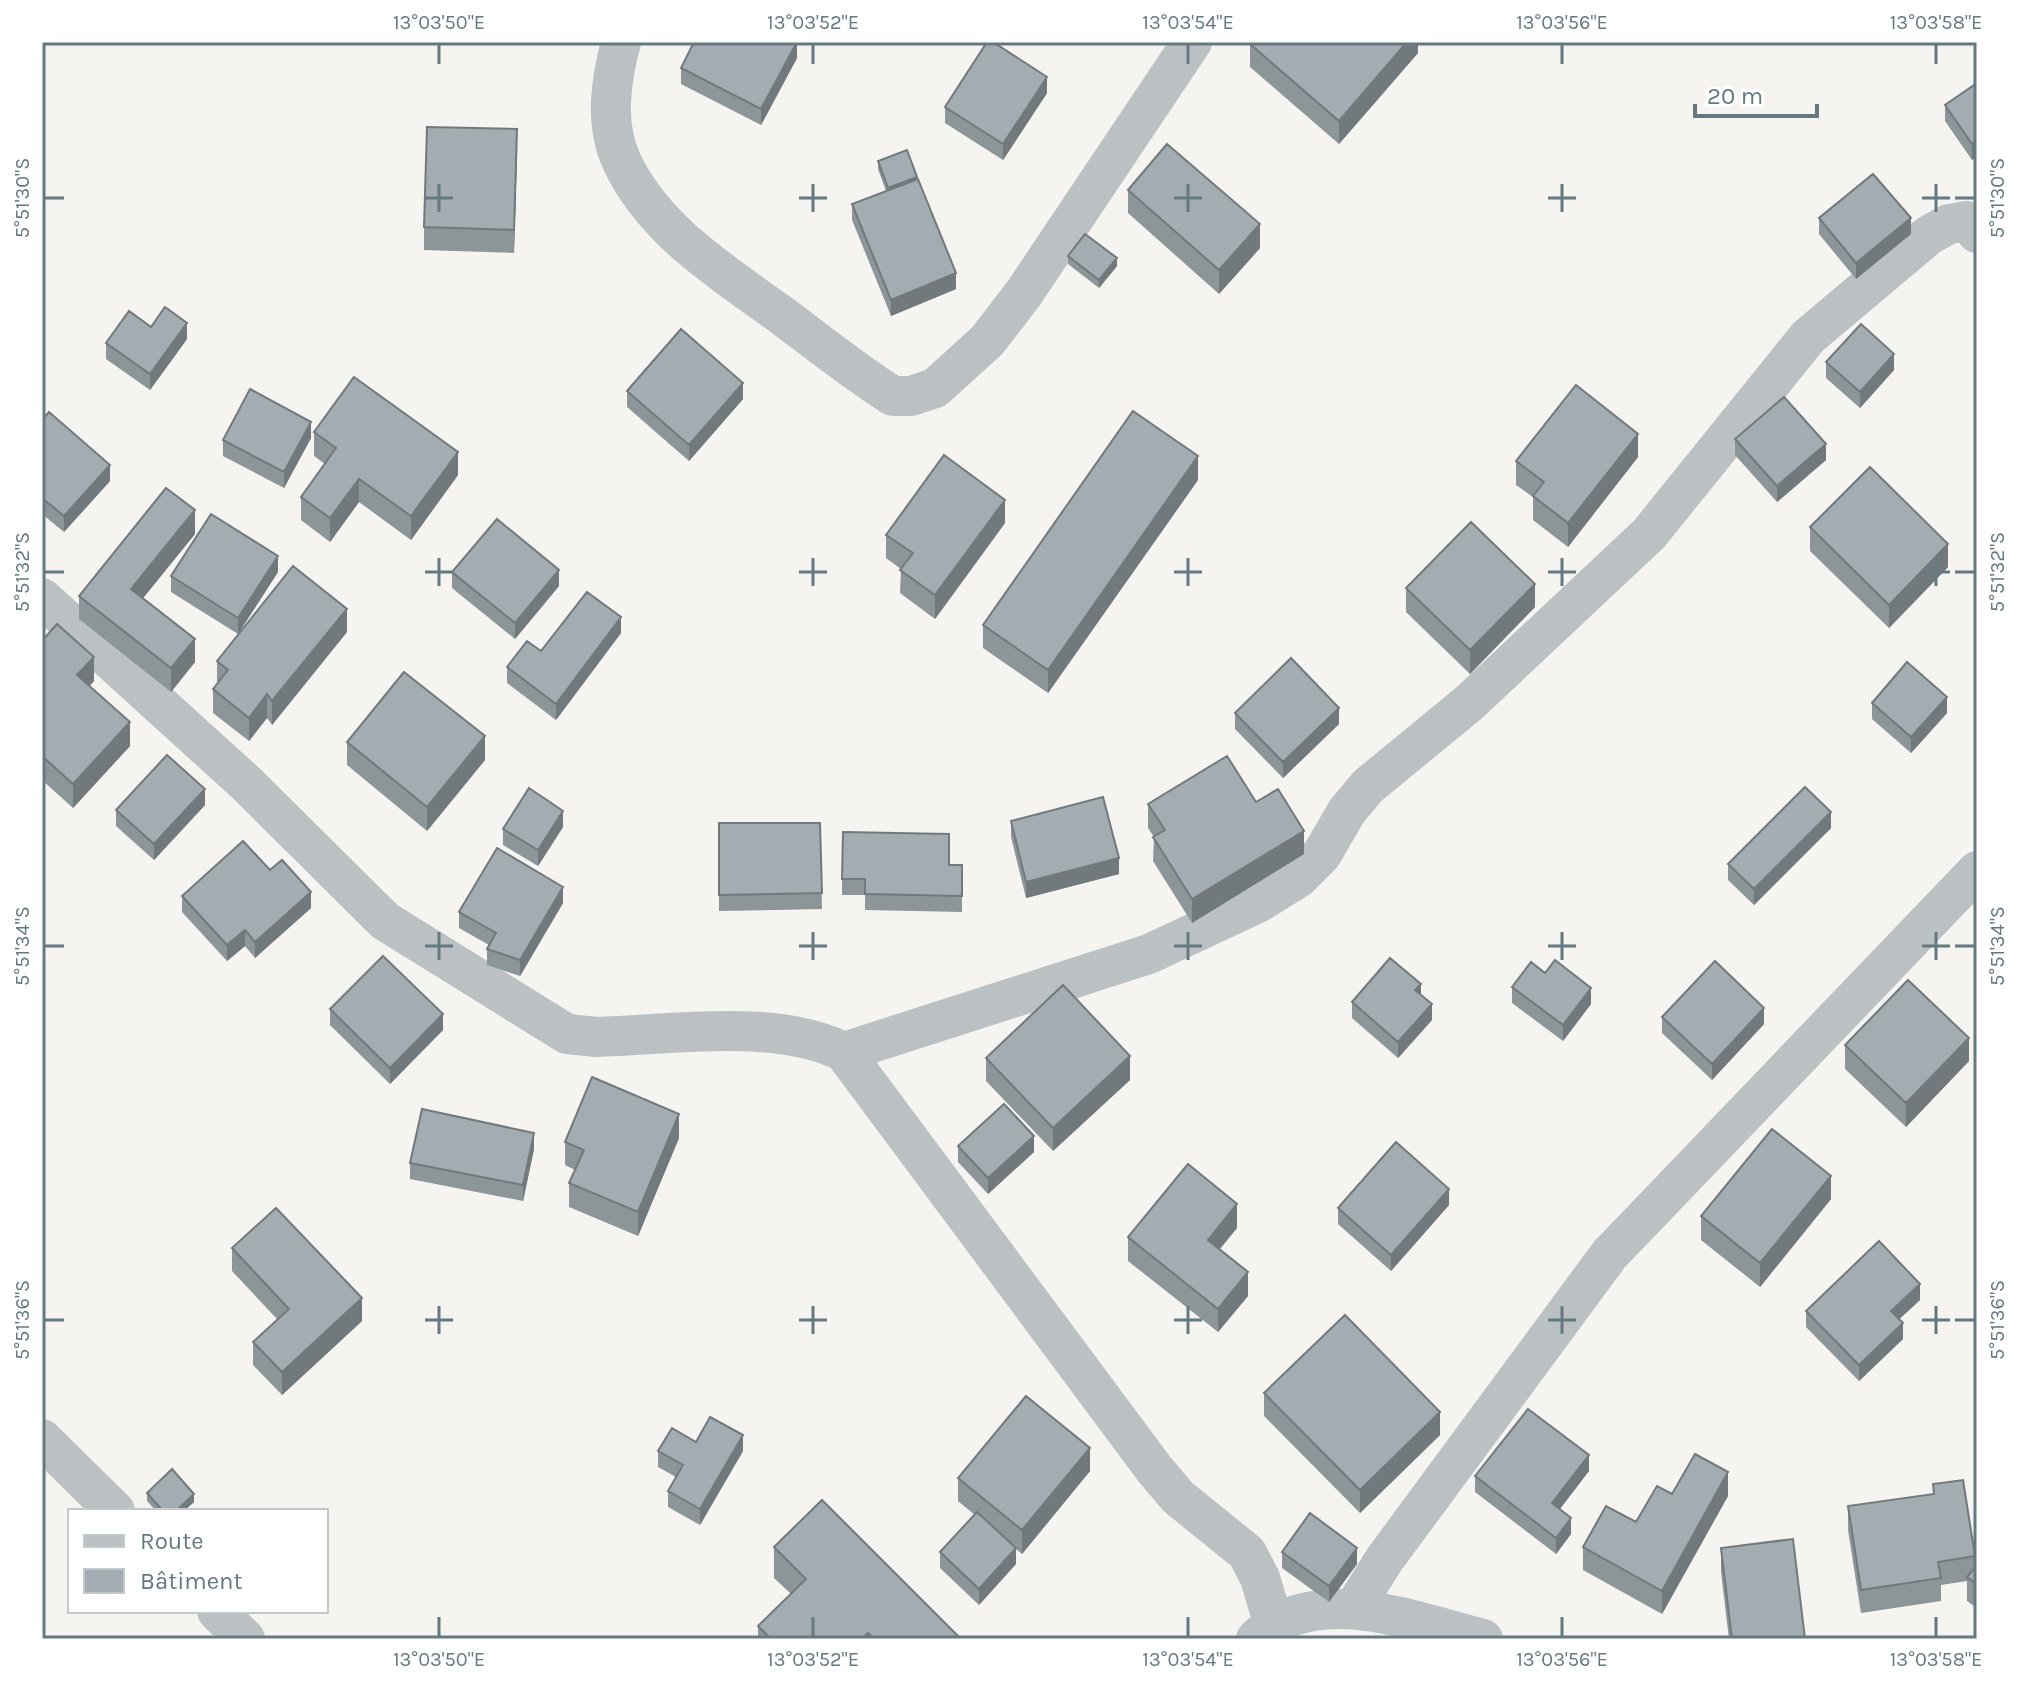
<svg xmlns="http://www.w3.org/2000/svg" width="2019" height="1681" viewBox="0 0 2019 1681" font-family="Karla,sans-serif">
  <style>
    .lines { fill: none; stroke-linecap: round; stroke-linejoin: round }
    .minor { stroke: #bbc1c3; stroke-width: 40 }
    .wall { fill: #8c9598 }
    .shaded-wall { fill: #72797c }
    .building { fill: #a3adb1; stroke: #72797c; stroke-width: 2 }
    .ticks { fill: none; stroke: #657981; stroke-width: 3 }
    .neatline { fill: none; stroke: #657981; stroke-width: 3 }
    .ticks-label { font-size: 20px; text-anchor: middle; fill: #657981 }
  </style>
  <rect width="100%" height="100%" fill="#f5f4f1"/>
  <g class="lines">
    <path class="minor" d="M621,42c-10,38 -17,82 1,120 32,69 103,112 162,155 36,27 71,55 109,79h18l24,-8 52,-47 37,-48 168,-251
      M42,598l205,186 138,137 182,113 30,3c75,-2 180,-19 247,15l311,418 23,27 69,56 13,25 13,44
      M844,1052l305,-98 109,-51 40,-25 24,-24 25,-43 21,-25 101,-83 180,-169 159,-197 121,-102 20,-11 18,-3 10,12
      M42,1439l73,72
      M1354,1608l30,-48 225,-305 368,-384
      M217,1611l28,28
      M1256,1639c59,-58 158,-17 227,0"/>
  </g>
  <path class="wall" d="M1418,42v11l-79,91 -89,-77v-23z
    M797,58l-36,67 -80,-41v-16z
    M1977,83v73l-5,4 -27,-39v-16z
    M1047,93l-44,67 -58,-37v-16z
    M517,153l-3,100 -90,-3v-23z
    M878,161l39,18 39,110 -65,27 -39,-96v-16l34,-13 -8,-22z
    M1128,190l132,58 -41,46 -91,-81z
    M1819,218l92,16 -55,45 -37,-45z
    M1068,256l49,10 -18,22 -31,-24z
    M151,327l36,12 -37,51 -44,-31v-16z
    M1826,362l68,8 -34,38 -34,-30z
    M627,391l116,8 -54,62 -62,-54z
    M42,420l68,61 -46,51 -22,-18z
    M314,432l144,43 -47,65 -52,-38 -29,40 -29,-22v-23l24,-33 -11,-8z
    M311,438l-27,50 -61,-32v-16z
    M1735,439l91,21 -49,42 -42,-47z
    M1638,457l-70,90 -35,-27v-23l-17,-12v-24z
    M1198,480l-150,213 -65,-45v-23z
    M1005,523l-70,96 -35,-26 1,-24 -15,-11v-23z
    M1810,527l138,40 -59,61 -79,-77z
    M195,534l-52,64 52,64 -24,30 -92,-73v-23z
    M278,572l-40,62 -67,-42v-16z
    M452,572l107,14 -44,53 -63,-51z
    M1406,588l129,19 -65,67 -64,-62z
    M347,632l-75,93 -5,-7 -18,23 -36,-28v-24l4,-5v-23z
    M621,633l-65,87 -49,-37v-16l34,-16z
    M42,641l52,40 -4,5 40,60 -57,62 -31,-28z
    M1872,703l75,10 -36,40 -39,-34z
    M1235,713l104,11 -56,54 -48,-49z
    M1977,716v20l-2,-2v-16z
    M347,742l138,18 -58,71 -80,-66z
    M1256,802l48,52 -112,69 -39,-62 1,-24 -6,-9v-24z
    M205,805l-51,55 -38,-34v-16z
    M1011,821l108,53 -93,24 -15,-61z
    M719,823h101l2,86 -103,2z
    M563,827l-25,39 -35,-21v-16z
    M1831,828l-77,77 -26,-25v-16z
    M949,865h13v47l-97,-2v-15h-23v-16z
    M270,870l41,38 -56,50 -10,-12 -18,15 -45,-49v-16z
    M563,903l-43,73 -33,-11v-16l2,-4 -30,-17v-16z
    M1545,973l46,31 -28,37 -51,-38v-16z
    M1352,1002l80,18 -34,38 -46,-40z
    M330,1009l113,21 -53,54 -60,-59z
    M1662,1017l102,7 -52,56 -50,-47z
    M1845,1045l124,16 -63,66 -61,-58z
    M986,1058l144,22 -77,71 -67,-70z
    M679,1138l-41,98 -69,-29v-24l6,-13 -10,-5v-23z
    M958,1146l76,6 -46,42 -30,-32z
    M534,1149l-11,52 -113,-22v-16z
    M1831,1199l-71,88 -59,-47v-24z
    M1449,1205l-58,66 -53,-47v-16z
    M1237,1228l-17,21 28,47 -30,36 -90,-71v-24z
    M232,1248l130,73 -80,74 -29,-30v-23l24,-23 -45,-48z
    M1920,1300l-21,19 4,20 -44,42 -53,-54v-16z
    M1264,1393l176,42 -80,78 -96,-97z
    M696,1442l47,9 -43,74 -32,-18v-16l8,-14 -18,-10v-16z
    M1090,1471l-68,83 -6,-5v15l-37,41 -39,-37v-16l35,-37 -17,-14v-23z
    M1589,1471l-29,38 11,25 -15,20 -81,-62v-16z
    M1933,1484l42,72v12l2,-3v43l-10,-7v-20l-26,4v16l-80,12 -13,-83v-24l85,-12z
    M147,1493l47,9 -10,9h-28l-9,-10z
    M1672,1494l56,2 -66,118 -79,-44v-23l53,-25z
    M774,1547l187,92h-203v-13l33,-32 -17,-16z
    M1721,1548l84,91h-76l-8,-67z
    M1282,1552l75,12 -28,38 -47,-34z"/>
  <path class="shaded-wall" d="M797,42v16l-36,67v-16z
    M1407,42h11v11l-79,91v-23z
    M1047,77v16l-44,67v-16z
    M517,129v24l-3,100v-23z
    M1977,140v16l-5,4v-16z
    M917,177v8l-29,11v-8z
    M1911,218v16l-55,45v-16z
    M1260,224v24l-41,46v-24z
    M1117,258v8l-18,22v-8z
    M956,273v16l-65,27v-16z
    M187,323v16l-37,51v-16z
    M1894,354v16l-34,38v-16z
    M743,383v16l-54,62v-16z
    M311,422v16l-27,50v-16z
    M1638,434v23l-70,90v-24z
    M1826,444v16l-49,42v-16z
    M458,452v23l-47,65v-24z
    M1198,456v24l-150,213v-23z
    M110,465v16l-46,51v-16z
    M359,479v23l-29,40v-24z
    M1005,500v23l-70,96v-24z
    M195,510v24l-64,79v-24z
    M1948,544v23l-59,61v-23z
    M278,556v16l-40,62v-16z
    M559,570v16l-44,53v-16z
    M1535,584v23l-65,67v-24z
    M347,609v23l-75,93v-24z
    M621,617v16l-65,87v-16z
    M195,639v23l-24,30v-24z
    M94,657v24l-17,17v-23z
    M267,694v24l-18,23v-23z
    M1947,697v16l-36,40v-16z
    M1339,708v16l-56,54v-16z
    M130,722v24l-57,62v-24z
    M485,736v24l-58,71v-24z
    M205,789v16l-51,55v-16z
    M563,811v16l-25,39v-16z
    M1831,812v16l-77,77v-16z
    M44,815v24l-2,2v-23z
    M1304,831v23l-112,69v-24z
    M1119,858v16l-93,24v-16z
    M563,887v16l-43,73v-16z
    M311,892v16l-56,50v-16z
    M245,930v16l-18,15v-16z
    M1421,984v16l-6,-10z
    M1591,988v16l-28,37v-16z
    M1432,1004v16l-34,38v-16z
    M1764,1008v16l-52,56v-16z
    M443,1014v16l-53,54v-16z
    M1969,1038v23l-63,66v-24z
    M1130,1056v24l-77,71v-23z
    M679,1114v24l-41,98v-24z
    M534,1133v16l-11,52v-16z
    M1034,1136v16l-46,42v-16z
    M1831,1176v23l-71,88v-24z
    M1449,1189v16l-58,66v-16z
    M1237,1204v24l-29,35v-23z
    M1248,1272v24l-30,36v-23z
    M1920,1284v16l-29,27v-16z
    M362,1298v23l-80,74v-23z
    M1903,1323v16l-44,42v-16z
    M1440,1412v23l-80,78v-23z
    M743,1435v16l-43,74v-16z
    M1090,1448v23l-68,83v-24z
    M1589,1455v16l-37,48v-16z
    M1728,1472v24l-66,118v-23z
    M194,1494v8l-10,9h-8z
    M1571,1518v16l-15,20v-16z
    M1016,1548v16l-37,41v-16z
    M1357,1548v16l-28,38v-16z"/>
  <path class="building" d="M694,42h103l-36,67 -80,-41z
    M987,42h6l54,35 -44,67 -58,-37z
    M1251,42h156l-68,79 -89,-77z
    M1977,83v57l-5,4 -27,-39z
    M427,127l90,2 -3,101 -90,-3z
    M1167,144l93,80 -41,46 -91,-80z
    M907,150l10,27 -29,11 -10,-27z
    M1873,174l38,44 -55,45 -37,-45z
    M918,179l38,94 -65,27 -39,-96z
    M1085,234l32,24 -18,22 -31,-24z
    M165,307l22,16 -37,51 -44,-31 23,-32 22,16z
    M1861,324l33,30 -34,38 -34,-30z
    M681,329l62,54 -54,62 -62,-54z
    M354,377l104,75 -47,64 -52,-37 -29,39 -29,-21 35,-49 -22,-16z
    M1576,385l62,49 -70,89 -35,-27 11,-14 -28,-21z
    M250,389l61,33 -27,50 -61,-32z
    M1784,397l42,47 -49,42 -42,-47z
    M1133,411l65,45 -150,214 -65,-45z
    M49,412l61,53 -46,51 -22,-18v-78z
    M944,455l61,45 -70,95 -35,-25 13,-17 -27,-18z
    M1870,467l78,77 -59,61 -79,-78z
    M166,488l29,22 -64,79 64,50 -24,29 -92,-72z
    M211,514l67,42 -40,62 -67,-42z
    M497,519l62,51 -44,53 -63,-51z
    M1471,522l64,62 -65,66 -64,-62z
    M293,566l54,43 -75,92 -5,-7 -18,24 -36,-29 15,-19 -11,-9z
    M587,592l34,25 -65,87 -49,-37 20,-26 14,10z
    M57,624l37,33 -17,18 53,47 -57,62 -31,-28v-115z
    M1291,658l48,50 -56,54 -48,-49z
    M1907,662l40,35 -36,40 -39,-34z
    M404,672l81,64 -58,71 -80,-65z
    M167,755l38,34 -51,55 -38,-34z
    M1227,756l29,46 22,-13 26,42 -112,68 -39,-62 12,-7 -17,-26z
    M1805,787l26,25 -77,77 -26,-25z
    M529,788l34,23 -25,39 -35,-21z
    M1103,797l16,61 -93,24 -15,-61z
    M719,823h101l2,70 -103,2z
    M843,832l106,2v31h13v31l-97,-2v-15h-23z
    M243,841l27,29 12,-10 29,32 -56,50 -10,-12 -18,15 -45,-49z
    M497,848l66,39 -43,73 -33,-11 9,-16 -37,-21z
    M383,956l60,58 -53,54 -60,-59z
    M1390,958l31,26 -6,6 17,14 -34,38 -46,-40z
    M1555,960l36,28 -28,37 -51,-38 19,-25 14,11z
    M1715,961l49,47 -52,56 -50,-47z
    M1908,980l61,58 -63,65 -61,-58z
    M1063,985l67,71 -77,72 -67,-70z
    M592,1077l87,37 -41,98 -69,-29 15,-33 -19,-8z
    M1004,1104l30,32 -46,42 -30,-32z
    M422,1109l112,24 -11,52 -113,-22z
    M1772,1129l59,47 -71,87 -59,-47z
    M1396,1142l53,47 -58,66 -53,-47z
    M1188,1164l49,40 -29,36 40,32 -30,37 -90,-72z
    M276,1208l86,90 -80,74 -29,-30 36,-33 -57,-61z
    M1879,1241l41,43 -29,27 12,12 -44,42 -53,-54z
    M1345,1315l95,97 -80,78 -96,-97z
    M1026,1396l64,52 -68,82 -64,-52z
    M1528,1409l61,46 -37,48 19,15 -15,20 -81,-62z
    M710,1417l33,18 -43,74 -32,-18 15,-26 -25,-14 14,-23 24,14z
    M1695,1454l33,18 -66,119 -79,-44 23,-41 30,16 21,-36 15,8z
    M172,1469l22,25 -18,17h-13l-16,-18z
    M1963,1480l12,76 -37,6 3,16 -80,12 -13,-84 86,-12 -1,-10z
    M822,1500l139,139h-87l-6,-6 -5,6h-92l-13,-13 48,-47 -32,-32z
    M977,1512l39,36 -37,41 -39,-37z
    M1310,1513l47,35 -28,38 -47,-34z
    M1793,1539l12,100h-73l-11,-91z
    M1977,1565v19l-10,-7z"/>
  <path class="ticks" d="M439,44v20M813,44v20M1188,44v20M1562,44v20M1936,44v20M439,184v28M813,184v28M1188,184v28M1562,184v28M1936,184v28M44,198h20M425,198h28M799,198h28M1174,198h28M1548,198h28M1922,198h28M1955,198h20M439,558v28M813,558v28M1188,558v28M1562,558v28M1936,558v28M44,572h20M425,572h28M799,572h28M1174,572h28M1548,572h28M1922,572h28M1955,572h20M439,932v28M813,932v28M1188,932v28M1562,932v28M1936,932v28M44,946h20M425,946h28M799,946h28M1174,946h28M1548,946h28M1922,946h28M1955,946h20M439,1306v28M813,1306v28M1188,1306v28M1562,1306v28M1936,1306v28M44,1320h20M425,1320h28M799,1320h28M1174,1320h28M1548,1320h28M1922,1320h28M1955,1320h20M439,1617v20M813,1617v20M1188,1617v20M1562,1617v20M1936,1617v20"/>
  <rect width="2019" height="1681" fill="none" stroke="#ffffff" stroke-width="88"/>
  <rect x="68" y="1509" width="260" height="104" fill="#ffffff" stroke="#c1c9cd" stroke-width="2"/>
  <rect x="84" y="1535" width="40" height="12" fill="#bbc1c3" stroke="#c1c9cd" stroke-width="2"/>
  <text x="140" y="1549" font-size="24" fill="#657981">Route</text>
  <rect x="84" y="1569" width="40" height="24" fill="#a3adb1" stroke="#c1c9cd" stroke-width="2"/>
  <text x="140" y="1589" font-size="24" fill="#657981">Bâtiment</text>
  <path d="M1695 104v12h122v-12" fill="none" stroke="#657981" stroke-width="4"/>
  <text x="1707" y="104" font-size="24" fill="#657981" stroke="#ffffff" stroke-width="6" paint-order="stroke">20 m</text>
  <rect x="44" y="44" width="1931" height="1593" class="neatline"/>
  <g class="ticks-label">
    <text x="439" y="29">13°03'50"E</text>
    <text x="813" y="29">13°03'52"E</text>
    <text x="1188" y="29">13°03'54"E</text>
    <text x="1562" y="29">13°03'56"E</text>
    <text x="1936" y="29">13°03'58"E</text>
    <text transform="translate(22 198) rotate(-90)" y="7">5°51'30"S</text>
    <text transform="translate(1997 198) rotate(-90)" y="7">5°51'30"S</text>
    <text transform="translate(22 572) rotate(-90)" y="7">5°51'32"S</text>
    <text transform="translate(1997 572) rotate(-90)" y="7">5°51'32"S</text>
    <text transform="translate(22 946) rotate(-90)" y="7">5°51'34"S</text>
    <text transform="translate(1997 946) rotate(-90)" y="7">5°51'34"S</text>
    <text transform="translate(22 1320) rotate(-90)" y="7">5°51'36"S</text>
    <text transform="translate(1997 1320) rotate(-90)" y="7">5°51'36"S</text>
    <text x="439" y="1666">13°03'50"E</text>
    <text x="813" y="1666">13°03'52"E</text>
    <text x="1188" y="1666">13°03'54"E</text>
    <text x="1562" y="1666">13°03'56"E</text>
    <text x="1936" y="1666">13°03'58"E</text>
  </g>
</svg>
